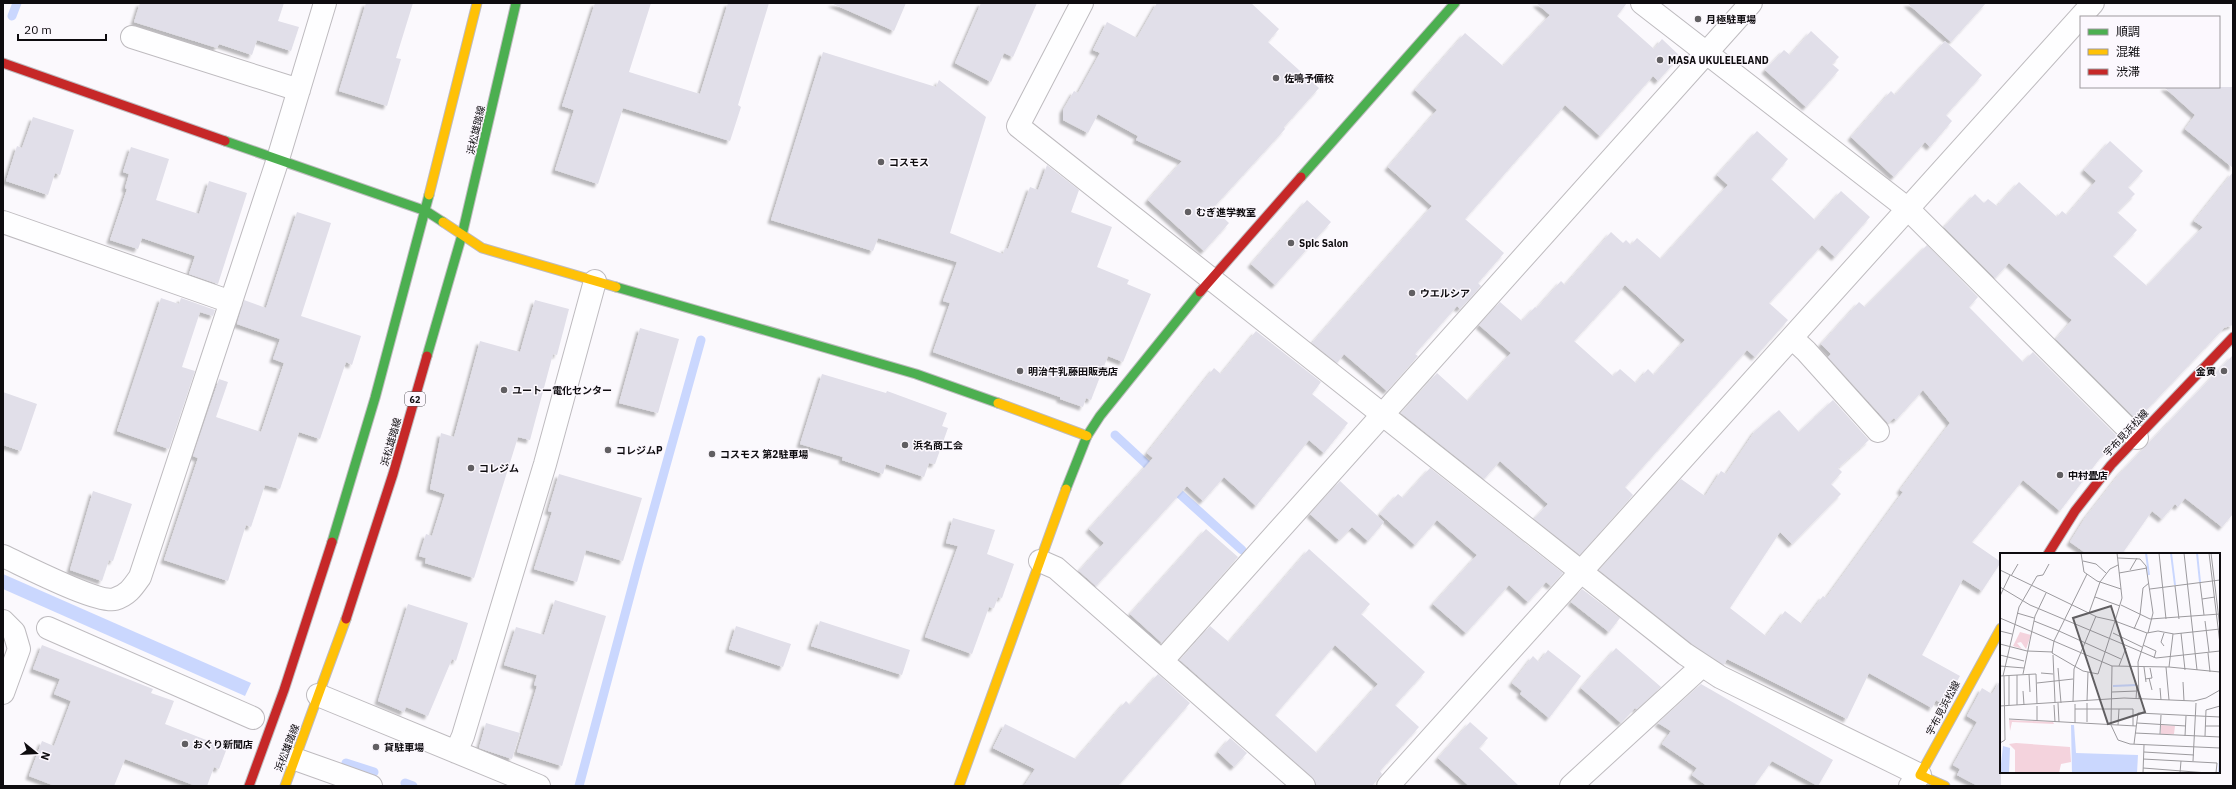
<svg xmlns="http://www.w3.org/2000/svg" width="2236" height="789" viewBox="0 0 2236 789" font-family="'IBM Plex Sans','Noto Sans JP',sans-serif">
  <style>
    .water { fill: #cad7fe }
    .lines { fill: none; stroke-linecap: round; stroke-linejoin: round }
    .stream { stroke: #cad7fe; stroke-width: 9 }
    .building { fill: #e1dfe9; fill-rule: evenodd; filter: url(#shadow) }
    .street-casing { stroke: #bebbbf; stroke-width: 24 }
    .fast-casing { stroke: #bebbbf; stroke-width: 11 }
    .slow-casing { stroke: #bebbbf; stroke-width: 11 }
    .jam-casing { stroke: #bebbbf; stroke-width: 11 }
    .street { stroke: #fefeff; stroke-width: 22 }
    .fast { stroke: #4caf50; stroke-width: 9 }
    .slow { stroke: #ffc107; stroke-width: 9 }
    .jam { stroke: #c62828; stroke-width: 9 }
    .poi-dot { fill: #615f62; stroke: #fcf8fe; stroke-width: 1.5 }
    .labels { text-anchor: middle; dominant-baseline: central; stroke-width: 3; stroke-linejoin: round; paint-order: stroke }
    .shield { fill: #fcf8fe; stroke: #555357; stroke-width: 1 }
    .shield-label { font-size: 9px; font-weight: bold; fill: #0e0c0f }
    .poi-label { font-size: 10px; font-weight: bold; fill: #0e0c0f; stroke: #fcf8fe; text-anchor: start }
    .street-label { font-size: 10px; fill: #0e0c0f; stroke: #fcf8fe }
    .inset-river { fill: none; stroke: #cad7fe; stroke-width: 2 }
    .inset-road { fill: none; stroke: #9c9a9e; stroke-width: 1 }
    .view { fill: #615f62; fill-opacity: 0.15; stroke: #615f62; stroke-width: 2 }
    .inset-edge { fill: none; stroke: #0e0c0f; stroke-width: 2 }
  </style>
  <defs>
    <filter id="shadow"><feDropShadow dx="-3.5" dy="3.5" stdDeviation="1" flood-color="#0004"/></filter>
  </defs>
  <rect width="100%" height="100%" fill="#fbf9fd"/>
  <path class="water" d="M3,574l248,109 -6,13 -242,-107z"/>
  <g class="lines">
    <path class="stream" d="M12,16l5,-13
      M1115,435l41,38
      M1172,487l70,63
      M346,763l28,9
      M405,783l8,3
      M579,786l60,-224 62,-222"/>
  </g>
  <path class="building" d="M140,3h144l-6,18 21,6 -8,24 -34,-11 -5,15 -33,-11 -2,4 -83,-26z
    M366,3h47l-17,55 5,1 -14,47 -48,-15z
    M595,3h56l-22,69 71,22 28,-91h41l-31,102 3,2 -11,34 -107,-33 -25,76 -43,-14 19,-60 -12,-4z
    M831,3h75l-12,28z
    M981,3h56l-24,54 -9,-4 -13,29 -36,-19z
    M1157,3h94l28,26 -11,13 51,46 -35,39 1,2 -72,79 16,15 -25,28 -56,-51 34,-39 -46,-21 2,-4 -40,-22 -10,19 -25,-13v-10l11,-19 4,2 22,-40 -7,-3 14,-28 30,16z
    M1536,3h91l-10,13 37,33 8,-10 18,17 -22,25 -5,-5 -53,60 -35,-31 -100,114 39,34 -26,30 3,3 -21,23 -3,-3 -42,48 3,2 -31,35 -43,-37 -7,9 -25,-20 120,-137 -44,-39 49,-57 -22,-20 50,-57 38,33 47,-51z
    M1907,3h79l-35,39z
    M1811,31l28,26 -7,7 7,6 -33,37 -41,-37 19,-20 6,5z
    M1945,41l37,34 -36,40 6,6 -22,26 -5,-5 -31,35 -43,-40 40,-46 4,4z
    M823,52l113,35 3,-7 47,37 -36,116 53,21 2,-6 3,1 22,-62 8,3 9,-25 32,25 -8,22 41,15 -15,40 32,13 -2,4 24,10 -28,68 -15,-6 -17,44 -5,-2 -3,9 -23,-8v-2l-127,-45 17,-49 -7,-2 14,-39 -79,-24 -5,13 -102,-31z
    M2164,87h69v81l-48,-39 10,-14z
    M33,117l41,13 -14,45 -5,-2 -7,22 -42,-14 11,-35 5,2z
    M1757,131l31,28 -17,20 44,41 26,-29 29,26 -35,40 -13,-12 -53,58 19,17 -33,37 -8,-7 -122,137 8,8 -53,60 -46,-36 14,-15 -48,-43 -16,18 -83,-66 36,-40 31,28 43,-48 -32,-28 21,-23 22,19 13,-14 2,1 24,-27 4,4 46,-53 12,11 3,-3 5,5 6,-7 24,21 67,-74 -11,-10zM1625,285l60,55 -31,35 -6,-6 -12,14 -16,-14 -7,7 -39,-35z
    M2110,141l33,30 -15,16 7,7 -18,18 20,18 -24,26 34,30 56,-59 -9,-6 39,-49v153l-9,3 -87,92 -81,-81 16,-19 -63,-57 -14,15 -51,-51 31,-33 9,9 4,-4 9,7 22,-24 38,35 5,-6 5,4 29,-34 -12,-11z
    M131,147l38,12 -13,41 43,14 10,-33 38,12 -29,91 -29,-10 6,-18 -53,-18 -4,11 -28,-9 17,-51 -2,-1 4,-14 -6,-2z
    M1307,200l24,22 -56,63 -24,-21z
    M297,212l34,11 -30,93 60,20 -9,29 -6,-3 -26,77 -21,-7 -19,57 -15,-4 -14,42 -5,-2 -18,56 -64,-21 34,-102 -5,-2 26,-77 9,3 -12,35 45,15 23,-69 -11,-4 7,-20 -43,-15 7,-24 22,8z
    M1927,245l51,52 -9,10 54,55 10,-10 86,86 -18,19 -41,54 -37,-31 -51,62 29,20 -19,29 -19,-12 -41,76 38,21 -16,29 -8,-5 -4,8 -63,-35 -22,46 -120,-60 -3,6 -32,-21 -93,-74 82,-91 24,17 16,-25 5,3 29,-43 24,-21 20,22 34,-32 36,40 -31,28 4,4 -11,12 10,10 -49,50 -12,-12 -50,76 36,28 19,-25 17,13 21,-28 3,2 77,-106 -3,-2 50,-67 -27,-33 -27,30 -2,-2 -6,5 -60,-66 3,-3 -10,-10 38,-42 6,5z
    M161,298l18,6 2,-6 34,12 -2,6 -13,-4 -18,55 13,4 -26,78 -52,-18z
    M535,300l34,9 -12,46 -4,-1 -23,86 -12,-3 -44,141 -49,-15 1,-5 -7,-2 7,-22 6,2 13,-42 -15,-5 11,-56 13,4 26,-96 40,11z
    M640,328l39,11 -21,74 -39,-10z
    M1256,331l65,51 -9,12 36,29 -24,30 -15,-13 -53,66 -32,-29 -21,24 -16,-15 -91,100 -17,-15 25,-28 -15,-14 64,-71 -6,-5 67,-85 7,6z
    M2233,355v159l-11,13 -37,-29 -7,9 -3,-3 -13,15 -10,-8 -30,43h-35l-17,-12 15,-24 35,-45z
    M822,374l64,19 1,-2 60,22 -5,13 6,2 -13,36 -6,-1 -5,14 -38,-13 -3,10 -41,-14 1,-3 -43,-13z
    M3,392l34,12 -16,47 -18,-6z
    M1430,468l133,105 -12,13 -5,-4 -18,20 -19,-17 -43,48 -33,-29 44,-49 -40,-35 -22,25 -35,-31 18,-20 5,4z
    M559,474l83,24 -19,63 -37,-11 -9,32 -43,-13 18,-57 -4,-1z
    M1340,481l44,41 -16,19 -16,-14 -13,13 -29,-26z
    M93,491l39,13 -19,57 -4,-1 -7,21 -32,-11z
    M953,518l42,12 -8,24 27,10 -12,34 -4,-1 -4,11 -5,-1 -17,47 -47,-17 33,-91 -12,-3z
    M1206,529l32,28 -76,86 -32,-29z
    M1309,549l61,55 -9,10 64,58 -30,33 24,22 -39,44 2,3 -10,12h-55l-5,-9 -132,-117 30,-34 19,16zM1335,645l43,39 -61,69 -42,-38z
    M1582,589l38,29 -11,14 -38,-30z
    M555,600l51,16 -44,150 -45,-14 20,-66 -3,-1 3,-10 -33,-10 12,-38 28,8z
    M408,604l60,19 -12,38 -4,-2 -24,57 -22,-9 -2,5 -26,-11z
    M820,621l90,29 -8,25 -91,-29z
    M736,626l55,18 -8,23 -54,-18z
    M42,645l111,44 -2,4 23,8 -9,23 62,24 -8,21 -5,-2 -7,19h-11l-71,-27 -11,27h-59l-26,-10 13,-35 12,5 17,-45 -17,-7 6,-15 -27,-10z
    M1616,648l45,39 -24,22 -2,-1 -14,15 -40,-35z
    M1548,650l33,26 -32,42 -29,-24 2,-3 -10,-8 21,-27 6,6z
    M1158,674l32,29 -72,83h-94l11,-17 -42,-21 12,-24 71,35 50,-58 4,4z
    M2001,679v107h-23l-21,-11 3,-6 -7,-4 24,-43 -10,-6 15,-28 10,6z
    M1701,684l132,76 -15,26 -46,-25 -18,25h-47l-15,-11 5,-7 -35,-24 9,-13 -13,-8z
    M1470,722l18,16 -9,10 40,38h-50l-31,-28z
    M486,723l34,10 -8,26 -33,-11z
    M1230,738l17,15 -13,14 -16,-15z"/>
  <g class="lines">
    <defs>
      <path id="street" d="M1082,3l-64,123 667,528 35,23 200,98 -10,11
        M1642,3l266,206 229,229
        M132,37l167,53
        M3,222l228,80
        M1792,338l14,13 72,80
        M3,556c20,9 95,48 112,43 13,-4 18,-12 25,-22l138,-418 47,-156
        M1040,561l16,7 248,218
        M3,621l11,11 5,17 -16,44
        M48,628l205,90
        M1162,661l589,-658
        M318,695l221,91
        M456,752l7,-16 82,-272 50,-183
        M295,759l76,27
        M1388,786l705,-783
        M1571,786l131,-120"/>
      <path id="fast" d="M225,141l201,70 17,11
        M1301,177l154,-174
        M616,287l300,87 82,29
        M427,356l35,-121 54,-232
        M1066,489l21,-53 13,-20 100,-124
        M332,542l43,-144 54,-203"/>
      <path id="slow" d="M429,195l48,-192
        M443,222l39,26 134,39
        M998,403l89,33
        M285,786l61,-167
        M959,786l107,-297
        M1945,786l-25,-11 81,-147"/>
      <path id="jam" d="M3,63l222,78
        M1200,292l101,-115
        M2048,554l27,-43 36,-46 122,-128
        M346,619l47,-145 34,-118
        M249,786l35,-96 48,-148"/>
    </defs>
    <use href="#street" class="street-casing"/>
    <use href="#fast" class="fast-casing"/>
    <use href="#slow" class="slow-casing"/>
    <use href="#jam" class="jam-casing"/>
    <use href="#street" class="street"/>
    <use href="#fast" class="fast"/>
    <use href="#slow" class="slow"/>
    <use href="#jam" class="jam"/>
  </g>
  <g class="poi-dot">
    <circle cx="1698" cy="19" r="4"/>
    <circle cx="1660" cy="60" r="4"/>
    <circle cx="1276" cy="78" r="4"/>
    <circle cx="881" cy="162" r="4"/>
    <circle cx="1188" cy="212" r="4"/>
    <circle cx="1291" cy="243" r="4"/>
    <circle cx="1412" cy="293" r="4"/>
    <circle cx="1020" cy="371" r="4"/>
    <circle cx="2224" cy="371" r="4"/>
    <circle cx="504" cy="390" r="4"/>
    <circle cx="905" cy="445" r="4"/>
    <circle cx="608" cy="450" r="4"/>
    <circle cx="712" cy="454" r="4"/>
    <circle cx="471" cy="468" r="4"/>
    <circle cx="2060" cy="475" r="4"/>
    <circle cx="185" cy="744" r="4"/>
    <circle cx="376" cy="747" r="4"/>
  </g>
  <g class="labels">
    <rect class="shield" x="405" y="392" width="20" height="14" rx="3"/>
    <g class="shield-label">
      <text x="415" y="399">62</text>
    </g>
    <g class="poi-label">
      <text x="1706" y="19">月極駐車場</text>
      <text x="1668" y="60">MASA UKULELELAND</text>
      <text x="1284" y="78">佐鳴予備校</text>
      <text x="889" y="162">コスモス</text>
      <text x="1196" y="212">むぎ進学教室</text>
      <text x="1299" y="243">Spic Salon</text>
      <text x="1420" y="293">ウエルシア</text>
      <text x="1028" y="371">明治牛乳藤田販売店</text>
      <text x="2216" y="371" text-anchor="end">金寅</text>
      <text x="512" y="390">ユートー電化センター</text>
      <text x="913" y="445">浜名商工会</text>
      <text x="616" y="450">コレジムP</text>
      <text x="720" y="454">コスモス 第2駐車場</text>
      <text x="479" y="468">コレジム</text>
      <text x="2068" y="475">中村畳店</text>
      <text x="193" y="744">おぐり新聞店</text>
      <text x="384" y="747">貸駐車場</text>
    </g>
    <g class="street-label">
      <text transform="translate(476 130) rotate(-77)">浜松雄踏線</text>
      <text transform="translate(2126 433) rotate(-47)">宇布見浜松線</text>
      <text transform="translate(391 442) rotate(-74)">浜松雄踏線</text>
      <text transform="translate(1943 708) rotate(-62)">宇布見浜松線</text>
      <text transform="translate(287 748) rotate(-69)">浜松雄踏線</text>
    </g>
  </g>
  <g transform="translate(2000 553)">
    <rect width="220" height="220" fill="#fbf9fd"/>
    <path d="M20,79l11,3 -5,14 -5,-7 -4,1 5,6 -9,-3zM9,167l44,2 1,2 -42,-2 -2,9zM161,172l14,1 -1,8h-13zM16,190l54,4 1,15 -10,2 -2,9 -44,-1v-22l-6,-6z" fill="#f4d3dd"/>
    <path d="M71,172h3l2,28 62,2 -1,18h-65zM3,193l7,2 -1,25h-9z" fill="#cad7fe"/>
    <path class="inset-river" d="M146,0l3,22M171,0l4,32M197,0l3,29M113,133l24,-1M219,220l1,-14"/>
    <path class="inset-road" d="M81,0l3,19 13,9 24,8M159,0l7,66M184,0l13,117M209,0l11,91M211,0l9,75M118,5l22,1 6,7 7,47 -5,20M83,8l13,3 10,9M0,17l97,47 18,4 7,-23 -5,-45M130,17l7,-12M119,20l28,-5M87,21l-33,67 -2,12 31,18 15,3 17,-53 32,12 11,-2 16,3 46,-5M11,23l7,-12M200,30l4,32M175,33l4,33M0,34l30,18 126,53 64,-7M150,36l70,-9M0,43l10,-21M95,44l25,9M202,46l13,-2M121,52l29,14 70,-5M17,60l17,5M89,60l11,-31 10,-13 8,-4M0,65l112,48 57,1 51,5M34,68l25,10M205,68l4,31M134,76l6,-14 3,-27 6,-5M0,78l12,3M59,78l62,28M113,80l29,14M181,80l4,37M0,91l27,7 26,1M143,92l13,6 -2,7M164,93l-3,-4 3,-9M208,100l2,19M0,102l24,6M53,102l2,47M0,113l24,2M112,113l-1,59 7,15 12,4 90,4M119,113l7,-18M144,114l2,15M166,114l3,33M169,114l4,-33M58,115l3,35M41,120l12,1M23,121l12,-58 11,-23M29,121l1,18M0,123l36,-2 1,30M3,123l16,-69 18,-31 6,-1 6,-11M149,125l3,12M145,126l7,-1 -2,-10M183,129l1,19M37,130l36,-4M160,135l1,12M23,138l1,14M112,139l25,-1M136,146l1,-14M139,146l-1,-37 9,-29M87,148l1,-29M73,149l1,-33 22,-53M58,150l1,19M87,150v19M75,151v19M9,152v-29M17,152v-30M54,152l1,17M0,153l124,-8 70,3 12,-3 14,-8M37,153v15M75,156h58v17M9,166l127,7M137,170l49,3M118,172l1,-16M205,173h15M135,180l85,4v-3M160,181l1,-19M185,183l1,-20M205,183l1,-26 14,-4M0,190l5,-3 -1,-64M134,191l4,-31 82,4M144,199l50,3M143,206l74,4 -1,10M193,208l3,-58M143,215l65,5M143,220l1,-28M180,220l1,-12"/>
    <path class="view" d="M111,53l34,106 -37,12 -35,-106z"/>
    <rect width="220" height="220" class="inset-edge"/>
  </g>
  <rect width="2236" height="789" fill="none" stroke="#0e0c0f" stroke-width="8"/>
  <rect x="2080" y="16" width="140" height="72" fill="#fcf8fe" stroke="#9d9a9e"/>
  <rect x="2088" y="29" width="20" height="6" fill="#4caf50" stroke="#9d9a9e"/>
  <text x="2116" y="36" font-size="12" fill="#0e0c0f">順調</text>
  <rect x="2088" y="49" width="20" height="6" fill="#ffc107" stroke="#9d9a9e"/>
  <text x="2116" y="56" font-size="12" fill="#0e0c0f">混雑</text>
  <rect x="2088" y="69" width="20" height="6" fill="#c62828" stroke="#9d9a9e"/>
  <text x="2116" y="76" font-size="12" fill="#0e0c0f">渋滞</text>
  <g transform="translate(36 753) rotate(108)" stroke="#fcf8fe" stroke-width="3" paint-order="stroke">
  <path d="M0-3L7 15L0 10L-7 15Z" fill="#0e0c0f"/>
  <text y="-6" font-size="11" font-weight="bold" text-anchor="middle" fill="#0e0c0f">N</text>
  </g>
  <path d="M18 34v6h88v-6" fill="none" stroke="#0e0c0f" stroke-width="2"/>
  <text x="24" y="34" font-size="12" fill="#0e0c0f" stroke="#fcf8fe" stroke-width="3" paint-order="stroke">20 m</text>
</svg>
